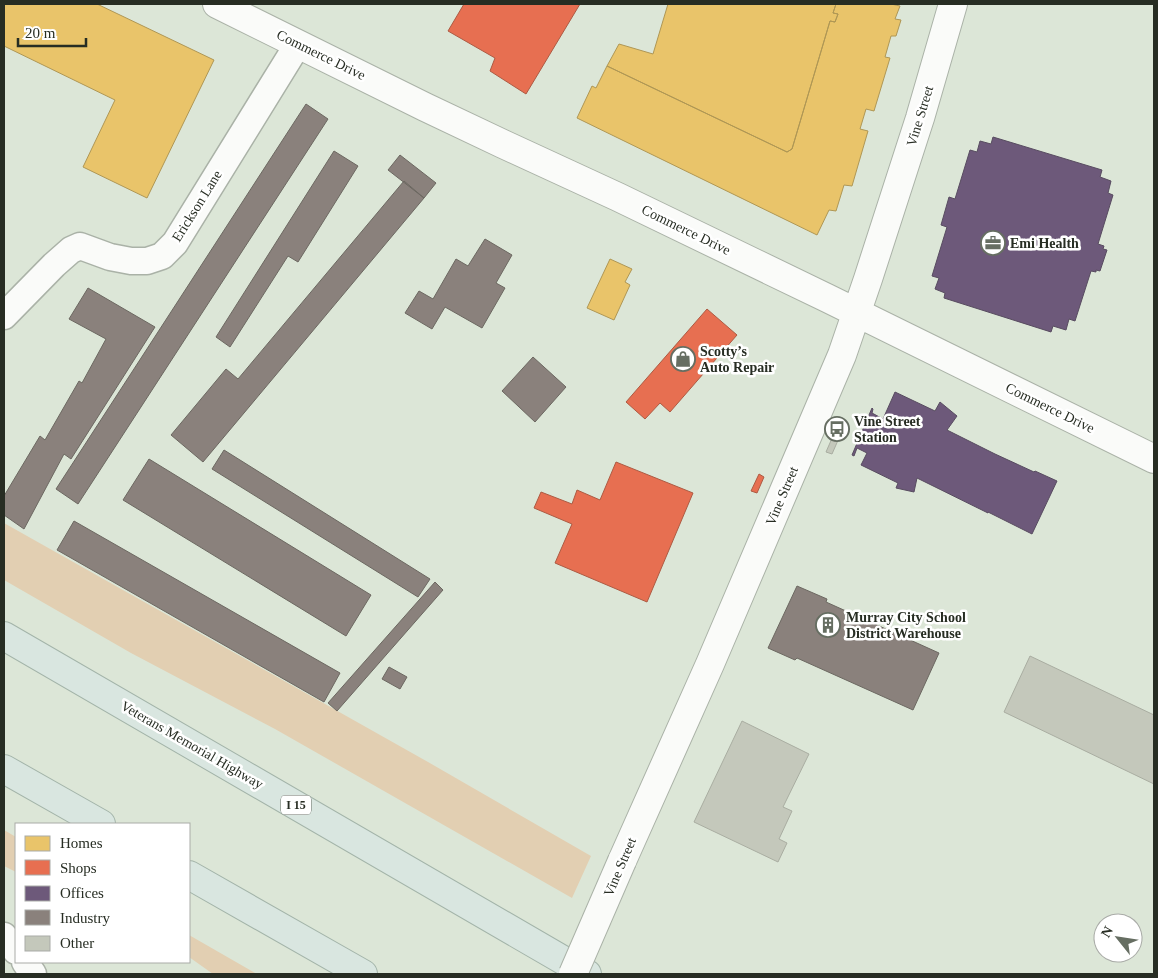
<svg xmlns="http://www.w3.org/2000/svg" width="1158" height="978" viewBox="0 0 1158 978" font-family="Georgia,serif">
  <style>
    .green { fill: #e2cfb2 }
    .homes { fill: #e9c46a; stroke: #af9755 }
    .shops { fill: #e76f51; stroke: #ad5b43 }
    .offices { fill: #6d597a; stroke: #584c60 }
    .industry { fill: #8a817c; stroke: #6c6861 }
    .building { fill: #c4c8bb; stroke: #a9ada1 }
    .lines { fill: none; stroke-linecap: round; stroke-linejoin: round }
    .minor-casing { stroke: #aab2a7; stroke-width: 29 }
    .tertiary-casing { stroke: #aab2a7; stroke-width: 30 }
    .motorway-casing { stroke: #a3b4a9; stroke-width: 30 }
    .minor { stroke: #fafbf9; stroke-width: 26 }
    .tertiary { stroke: #fafbf9; stroke-width: 28 }
    .motorway { stroke: #d9e6e0; stroke-width: 28 }
    .tertiary-bridge-casing { stroke: #aab2a7; stroke-width: 30; stroke-linecap: butt }
    .tertiary-bridge { stroke: #fafbf9; stroke-width: 28 }
    .labels { text-anchor: middle; dominant-baseline: central; stroke-width: 5; stroke-linejoin: round; paint-order: stroke }
    .shield { fill: #fff; stroke: #686c65; stroke-width: 1 }
    .shield-label { font-size: 12px; font-weight: bold; fill: #272d23 }
    .street-label { font-size: 14px; fill: #272d23; stroke: #fff }
    .poi-label { font-size: 14px; font-weight: bold; fill: #272d23; stroke: #fff; text-anchor: start }
  </style>
  <rect width="100%" height="100%" fill="#dce6d7"/>
  <path class="green" d="M4,523l424,239 163,94 -19,42 -297,-169 -144,-76 -127,-73z
    M4,830l12,7v35l-12,-6z
    M189,935l68,39h-44l-24,-17z"/>
  <path class="homes" d="M4,4h93l117,56 -67,138 -64,-31 32,-67 -111,-54z
    M668,4h168l-3,9 5,1 -3,8 -5,-1 -38,128 -5,3 -180,-86 12,-22 34,10z
    M836,4h55l9,2 -5,13 6,1 -5,16h-5l-6,21 5,1 -16,53 -8,-2 -6,20 8,2 -16,55 -8,-1 -8,26 -7,-1 -12,25 -240,-117 15,-32 4,2 11,-22 180,86 5,-3 38,-128 5,1 3,-8 -5,-1z
    M610,259l22,10 -7,13 5,3 -16,35 -27,-12z"/>
  <path class="shops" d="M464,4h116l-54,90 -36,-23 5,-13 -47,-27z
    M707,309l30,26 -67,77 -10,-9 -15,16 -19,-17z
    M616,462l77,31 -46,109 -92,-39 17,-39 -38,-16 7,-16 31,12 5,-14 23,10z
    M759,474l5,3 -7,16 -6,-2z"/>
  <path class="offices" d="M993,137l109,33 -2,7 11,4 -3,12 5,2 -15,49 6,2 -1,3 4,1 -7,21 -4,-1v2l-5,-1 -16,50 -6,-2 -3,11 -13,-4 -2,6 -107,-34 1,-5 -10,-4 4,-11 -7,-2 15,-49 -6,-2 8,-28 6,2 15,-49 7,2 3,-11 11,3z
    M895,392l40,19 5,-9 17,14 -10,14 48,24 39,18 1,-1 22,10 -25,53 -44,-22v1l-71,-35 -3,14 -18,-4 2,-5 -37,-18 6,-12 -10,-5 -3,8 -2,-1 20,-47 1,1 -1,4 11,6z"/>
  <path class="industry" d="M306,104l22,15 -250,385 -22,-15z
    M334,151l24,15 -60,96 -10,-6 -58,91 -14,-10z
    M400,155l36,28 -12,15 -36,-28z
    M404,181l20,17 -221,264 -32,-27 55,-66 12,10z
    M485,239l27,16 -16,28 9,5 -23,40 -37,-21 -13,22 -27,-16 14,-22 14,8 23,-40 12,7z
    M88,288l67,39 -84,132 -7,-5 -40,75 -20,-14v-19l36,-60 5,4 34,-59 3,2 24,-44 -37,-20z
    M533,357l33,30 -31,35 -33,-31z
    M224,450l206,129 -12,18 -206,-128z
    M149,459l222,136 -25,41 -223,-136z
    M74,521l266,152 -16,29 -267,-152z
    M435,582l8,8 -106,121 -9,-8z
    M797,586l30,13 -1,3 113,51 -26,57 -116,-52 -2,2 -27,-12z
    M389,667l18,10 -7,12 -18,-10z"/>
  <path class="building" d="M833,436l6,2 -7,16 -6,-2z
    M1030,656l124,59v69l-150,-72z
    M742,721l67,33 -26,53 9,4 -13,28 8,4 -9,19 -84,-40z"/>
  <g class="lines">
    <defs>
      <path id="minor" d="M4,316l50,-51 17,-15 9,-4 30,11 21,4h16l15,-5 13,-13 123,-199
        M4,936l12,15
        M25,962l8,12"/>
      <path id="tertiary" d="M217,4l208,103 78,37 115,53 209,101 327,161
        M622,861l88,-197 132,-309 26,-76 52,-161 33,-114"/>
      <path id="motorway" d="M4,636l583,338
        M4,769l97,55
        M189,875l174,99"/>
    </defs>
    <use href="#minor" class="minor-casing"/>
    <use href="#tertiary" class="tertiary-casing"/>
    <use href="#motorway" class="motorway-casing"/>
    <use href="#minor" class="minor"/>
    <use href="#tertiary" class="tertiary"/>
    <use href="#motorway" class="motorway"/>
    <defs>
      <path id="tertiary-bridge" d="M573,974l49,-113"/>
    </defs>
    <use href="#tertiary-bridge" class="tertiary-bridge-casing"/>
    <use href="#tertiary-bridge" class="tertiary-bridge"/>
  </g>
  <defs>
    <symbol id="office-ring" viewBox="-11 -11 22 22"><circle r="9.5" fill="#fff" stroke="#666e62" stroke-width="1.5"/><path d="M-6-3h4V-5.5h4V-3h4V5H-6ZM-1-4.5V-3h2v-1.5ZM-6 0V1H6V0Z" fill="#666e62"/></symbol>
    <symbol id="shop-ring" viewBox="-11 -11 22 22"><circle r="9.5" fill="#fff" stroke="#666e62" stroke-width="1.5"/><path d="M-5-2.5h2.3a2.7 3.5 0 0 1 5.4 0H5L5.5 6h-11ZM-1.5-2.5h3a1.5 2.3 0 0 0-3 0Z" fill="#666e62"/></symbol>
    <symbol id="bus-ring" viewBox="-11 -11 22 22"><circle r="9.5" fill="#fff" stroke="#666e62" stroke-width="1.5"/><path d="M-5-6H5V4H4V6H2V4H-2V6H-4V4H-5ZM-3.5-4V0h7V-4ZM-3.5 1.2v1.5H-2V1.2ZM2 1.2v1.5H3.5V1.2Z" fill="#666e62"/></symbol>
    <symbol id="building-ring" viewBox="-11 -11 22 22"><circle r="9.5" fill="#fff" stroke="#666e62" stroke-width="1.5"/><path d="M-4-6H4V6H1V3H-1V6H-4ZM-2.5-4.3h1.7v1.8h-1.7ZM.8-4.3h1.7v1.8H.8ZM-2.5-1h1.7V.8h-1.7ZM.8-1h1.7V.8H.8Z" fill="#666e62"/></symbol>
  </defs>
  <g fill-rule="evenodd">
    <use href="#office-ring" x="979" y="229" width="28" height="28"/>
    <use href="#shop-ring" x="669" y="345" width="28" height="28"/>
    <use href="#bus-ring" x="823" y="415" width="28" height="28"/>
    <use href="#building-ring" x="814" y="611" width="28" height="28"/>
  </g>
  <g class="labels">
    <rect class="shield" x="281" y="795.5" width="30" height="19" rx="4"/>
    <g class="shield-label">
      <text x="296" y="805">I 15</text>
    </g>
    <g class="street-label">
      <text transform="translate(321 55) rotate(26)">Commerce Drive</text>
      <text transform="translate(920 116) rotate(-73)">Vine Street</text>
      <text transform="translate(197 206) rotate(-58)">Erickson Lane</text>
      <text transform="translate(686 230) rotate(26)">Commerce Drive</text>
      <text transform="translate(1050 408) rotate(26)">Commerce Drive</text>
      <text transform="translate(782 496) rotate(-67)">Vine Street</text>
      <text transform="translate(192 745) rotate(30)">Veterans Memorial Highway</text>
      <text transform="translate(620 867) rotate(-67)">Vine Street</text>
    </g>
    <g class="poi-label">
      <text x="1010" y="243">Emi Health</text>
      <text x="700" y="351">Scotty’s<tspan x="700" dy="16">Auto Repair</tspan></text>
      <text x="854" y="421">Vine Street<tspan x="854" dy="16">Station</tspan></text>
      <text x="846" y="617">Murray City School<tspan x="846" dy="16">District Warehouse</tspan></text>
    </g>
  </g>
  <rect width="1158" height="978" fill="none" stroke="#272d23" stroke-width="10"/>
  <rect x="15" y="823" width="175" height="140" fill="#ffffff" stroke="#a9aba7"/>
  <rect x="25" y="836" width="25" height="15" fill="#e9c46a" stroke="#a9aba7"/>
  <text x="60" y="848" font-size="15" fill="#272d23">Homes</text>
  <rect x="25" y="860" width="25" height="15" fill="#e76f51" stroke="#a9aba7"/>
  <text x="60" y="873" font-size="15" fill="#272d23">Shops</text>
  <rect x="25" y="886" width="25" height="15" fill="#6d597a" stroke="#a9aba7"/>
  <text x="60" y="898" font-size="15" fill="#272d23">Offices</text>
  <rect x="25" y="910" width="25" height="15" fill="#8a817c" stroke="#a9aba7"/>
  <text x="60" y="923" font-size="15" fill="#272d23">Industry</text>
  <rect x="25" y="936" width="25" height="15" fill="#c4c8bb" stroke="#a9aba7"/>
  <text x="60" y="948" font-size="15" fill="#272d23">Other</text>
  <g transform="translate(1118 938) rotate(300)"><circle r="24" fill="#ffffff" stroke="#a9aba7"/>
  <path d="M0-4L9 19L0 12L-9 19Z" fill="#666e62"/>
  <text y="-8" font-size="14" font-weight="bold" text-anchor="middle" fill="#272d23">N</text>
  </g>
  <path d="M18 38v8h68v-8" fill="none" stroke="#272d23" stroke-width="2.5"/>
  <text x="25" y="38" font-size="15" fill="#272d23" stroke="#ffffff" stroke-width="4" paint-order="stroke">20 m</text>
</svg>
